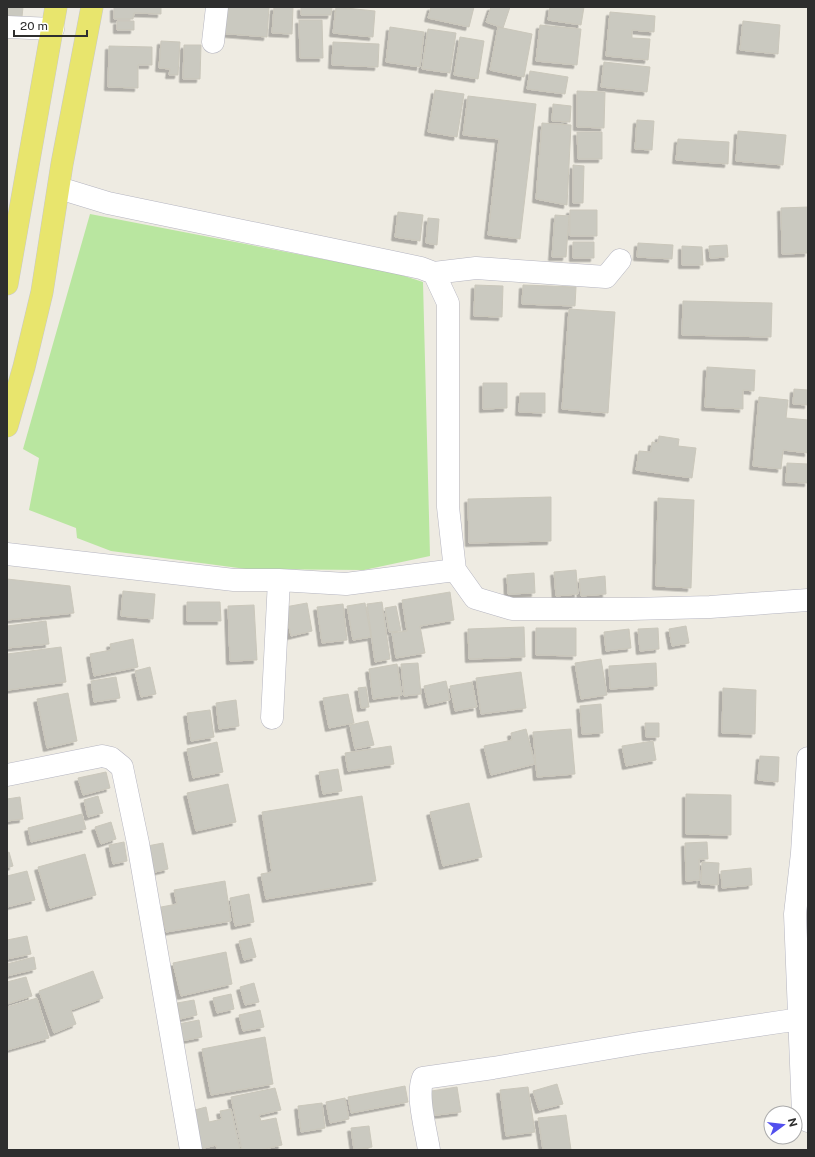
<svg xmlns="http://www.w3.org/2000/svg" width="815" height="1157" viewBox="0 0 815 1157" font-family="'Public Sans',sans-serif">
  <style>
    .pitch { fill: #b9e6a0 }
    .building { fill: #cac9c0; stroke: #cac7bb; filter: url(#shadow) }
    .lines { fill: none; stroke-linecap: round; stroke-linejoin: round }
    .street-casing { stroke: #b5b5c0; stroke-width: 23 }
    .primary-casing { stroke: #c9c9c9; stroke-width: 23 }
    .street { stroke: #fff; stroke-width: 22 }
    .primary { stroke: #e8e56d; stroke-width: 22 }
  </style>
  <defs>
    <filter id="shadow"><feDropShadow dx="-3.5" dy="3.5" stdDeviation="0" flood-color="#0004"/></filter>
  </defs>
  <rect width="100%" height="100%" fill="#eeebe2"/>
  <path class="pitch" d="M90,214l305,59 28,9 7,274 -66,14 -118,-1 -135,-18 -34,-13 -1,-10 -47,-18 10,-52 -16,-9z"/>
  <path class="building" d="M7,7h16l-1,10 -15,-1z
    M114,7h47v7l-27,-1 -1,6h-19z
    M219,7h50l-2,30 -49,-4z
    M274,7h19l-1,27 -20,-1z
    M301,7h31l-1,8h-30z
    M336,7l39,4 -2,26 -40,-4z
    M431,7h43l-5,20 -41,-9z
    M491,7h19l-7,21 -17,-6z
    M550,7h34l-3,18 -33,-5z
    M610,12l45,4 -1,16 -22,-2v8l18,1 -2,21 -42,-4z
    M299,20h23l1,38h-23z
    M117,21h17v9h-17z
    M743,21l37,4 -2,29 -38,-4z
    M540,25l41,4 -4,36 -41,-4z
    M390,27l34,5 -4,35 -34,-5z
    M498,27l34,7 -8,43 -34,-7z
    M428,29l28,4 -6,40 -28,-4z
    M460,37l24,4 -6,38 -24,-4z
    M161,41l19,1 -2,33h-9l1,-6 -11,-1z
    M333,42l46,2 -1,23 -46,-2z
    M184,45h17l-1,34h-17z
    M109,46l43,1v18h-14v23l-30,-1z
    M604,62l46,5 -3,25 -46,-5z
    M530,71l38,6 -3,17 -38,-5z
    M435,90l29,4 -7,43 -29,-5z
    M577,91l28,1 -1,36 -27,-1z
    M468,96l68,8 -16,135 -32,-4 11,-96 -36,-4z
    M553,104l18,2 -1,16 -18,-1z
    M637,120l17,1 -2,29 -17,-1z
    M542,123l29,2 -4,80 -31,-6z
    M738,131l48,4 -3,30 -47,-4z
    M577,132h25v27h-24z
    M678,139l51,3 -1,22 -52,-4z
    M573,165l11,1 -1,37h-10z
    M808,207v46l-26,1 -1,-46z
    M570,210h27v26h-27z
    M398,212l25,3 -3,26 -25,-4z
    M555,215l14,1 -3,41h-14z
    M428,218l11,1 -2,26 -11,-2z
    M573,242h21v16h-21z
    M638,243l35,2 -1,14 -35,-2z
    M727,245l1,12 -18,1 -1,-12z
    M682,246l20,1 1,18h-21z
    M475,285l28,1 -1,31 -28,-1z
    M523,285l53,2 -1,19 -53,-2z
    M683,301l89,2 -1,34 -89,-2z
    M569,309l46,3 -7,101 -46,-4z
    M707,367l48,3 -1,21 -11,-1v19l-38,-2z
    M483,383h24v25l-24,1z
    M794,389l14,1v15l-15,-1z
    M520,393h25v20l-26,-1z
    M759,397l29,3 -2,18 22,2v33l-25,-3 -2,19 -28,-3z
    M659,436l20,3 -1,7 18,2 -4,30 -56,-8 3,-19 12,1 1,-10 6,1z
    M787,463l21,1v19l-22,-1z
    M551,497v44l-82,2 -1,-44z
    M658,498l36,2 -3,88 -35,-2z
    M576,570l2,24 -22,2 -2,-24z
    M534,573l1,20 -27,1 -1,-19z
    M605,576l1,18 -25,2 -2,-17z
    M7,579l63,7 4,27 -67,7z
    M123,591l32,3 -2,25 -32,-3z
    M450,592l4,28 -34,6 5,27 -29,5 -4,-25 15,-2 -5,-31z
    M187,602h33l1,19h-34z
    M382,602l8,57 -15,3 -8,-58z
    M307,603l5,28 -21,5 -6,-29z
    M365,603l6,34 -18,3 -6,-34z
    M343,604l4,36 -25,3 -5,-36z
    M254,605l3,55 -27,1 -2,-55z
    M396,606l5,25 -12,1 -4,-24z
    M46,621l3,23 -42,4v-22z
    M686,626l3,17 -17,3 -3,-17z
    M524,627l1,30 -56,2 -1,-30z
    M536,628h40v28l-40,-1z
    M658,628l1,21 -19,2 -2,-22z
    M629,629l2,19 -25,3 -2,-19z
    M133,639l5,28 -44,9 -4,-22 21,-4 -1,-6z
    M61,647l5,35 -58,8 -1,-36z
    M601,659l6,36 -26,4 -6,-36z
    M418,663l3,31 -17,2 -3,-32z
    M656,663l1,23 -47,3 -1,-23z
    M397,664l5,31 -29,4 -4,-30z
    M150,667l6,27 -15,3 -6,-26z
    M521,672l5,36 -45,6 -5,-36z
    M116,677l4,21 -26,4 -3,-21z
    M446,681l4,19 -22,5 -4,-19z
    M472,682l5,25 -22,4 -5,-25z
    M366,687l3,20 -8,1 -3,-20z
    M723,688l33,2 -1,44 -33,-1z
    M68,693l9,48 -30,7 -10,-49z
    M348,694l6,29 -25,5 -6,-30z
    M236,700l3,26 -20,3 -3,-26z
    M601,704l2,29 -21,1 -2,-28z
    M210,710l4,27 -23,4 -4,-28z
    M368,721l6,24 -19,4 -5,-24z
    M645,723h14v14h-13z
    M526,729l9,35 -44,11 -7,-29 28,-6 -1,-7z
    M571,729l4,45 -38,3 -4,-45z
    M653,741l3,19 -30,6 -4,-20z
    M217,742l6,30 -30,6 -6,-29z
    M391,746l3,18 -46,7 -3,-18z
    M760,756l19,1 -1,25 -20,-2z
    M338,769l4,22 -19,3 -4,-22z
    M106,772l4,16 -27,7 -5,-17z
    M228,784l8,38 -40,9 -9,-38z
    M686,794l45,1v40l-45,-1z
    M98,796l5,17 -15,4 -4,-17z
    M362,796l14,85 -110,18 -5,-25 11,-2 -10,-60z
    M20,797l3,22 -16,2v-22z
    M469,803l13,54 -39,9 -13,-54z
    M82,814l4,15 -55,13 -3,-14z
    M111,822l5,17 -15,5 -6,-17z
    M124,842l3,19 -14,3 -4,-19z
    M707,842l1,17h-9l1,21 -14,1 -1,-38z
    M163,843l5,26 -21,5 -5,-27z
    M9,852l4,14 -6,2v-15z
    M85,854l11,41 -46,13 -12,-41z
    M702,862l17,1 -1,22 -17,-1z
    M751,868l1,17 -30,3 -1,-17z
    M27,871l8,29 -28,7v-31z
    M225,881l6,40 -65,11 -5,-25 16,-3 -3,-14z
    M249,894l5,28 -19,4 -5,-28z
    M27,936l4,18 -24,5v-19z
    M251,938l5,19 -12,3 -5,-19z
    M226,952l6,32 -51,12 -8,-33z
    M34,957l2,12 -29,7v-12z
    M93,971l10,27 -32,12 5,14 -22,9 -15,-42z
    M26,977l6,19 -25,8v-22z
    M254,983l5,19 -14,3 -5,-18z
    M231,994l3,15 -17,4 -4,-15z
    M37,998l12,40 -42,12v-43z
    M194,1000l3,15 -17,4 -3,-16z
    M260,1010l4,17 -21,4 -4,-16z
    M199,1020l3,17 -26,5 -3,-17z
    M265,1037l8,47 -62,11 -9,-46z
    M557,1084l6,20 -24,6 -6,-19z
    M405,1086l3,16 -57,11 -3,-16z
    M457,1087l4,25 -32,4 -4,-24z
    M528,1087l7,45 -29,4 -6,-46z
    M275,1088l6,22 -22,5 2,6 15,-3 6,27 -22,5h-18l-11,-53z
    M345,1098l4,21 -19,4 -4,-21z
    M322,1103l3,25 -24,4 -3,-26z
    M206,1107l3,15 13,-3 -2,-8 11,-2 9,41h-23l-1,-5 -16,4 -9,-38z
    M566,1115l5,35h-28l-5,-32z
    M369,1126l3,21 -18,3 -3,-22z"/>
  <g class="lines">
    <defs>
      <path id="street" d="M7,27l46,2
        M213,42l4,-35
        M59,188l49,15 280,58 33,7 13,5 14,30v204l7,63 20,28 37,11h119l79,-2 98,-7
        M434,273l42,-5 130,9 14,-17
        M7,554l227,26h45l67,4 109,-14
        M272,718l7,-138
        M808,758l-6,95 6,3
        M7,775l95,-19 9,2 11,9 16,76 53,307
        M802,853l-7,61 8,199 5,8
        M429,1150c-3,-20 -13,-54 -6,-72l70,-10 146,-25 161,-24"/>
      <path id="primary" d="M7,284l49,-277
        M7,426l17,-59 18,-75 20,-128 30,-157"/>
    </defs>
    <use href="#street" class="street-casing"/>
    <use href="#primary" class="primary-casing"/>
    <use href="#street" class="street"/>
    <use href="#primary" class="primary"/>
  </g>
  <rect width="815" height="1157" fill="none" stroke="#2e2e2e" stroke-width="16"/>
  <g transform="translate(783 1125) rotate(75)"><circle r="19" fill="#ffffff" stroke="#ababab"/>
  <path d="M0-3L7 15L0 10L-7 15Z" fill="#524fee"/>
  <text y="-6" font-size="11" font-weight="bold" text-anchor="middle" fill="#2e2e2e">N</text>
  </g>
  <path d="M14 30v6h73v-6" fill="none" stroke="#2e2e2e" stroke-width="2"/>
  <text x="20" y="30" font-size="12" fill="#2e2e2e" stroke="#ffffff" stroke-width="3" paint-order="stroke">20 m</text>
</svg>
